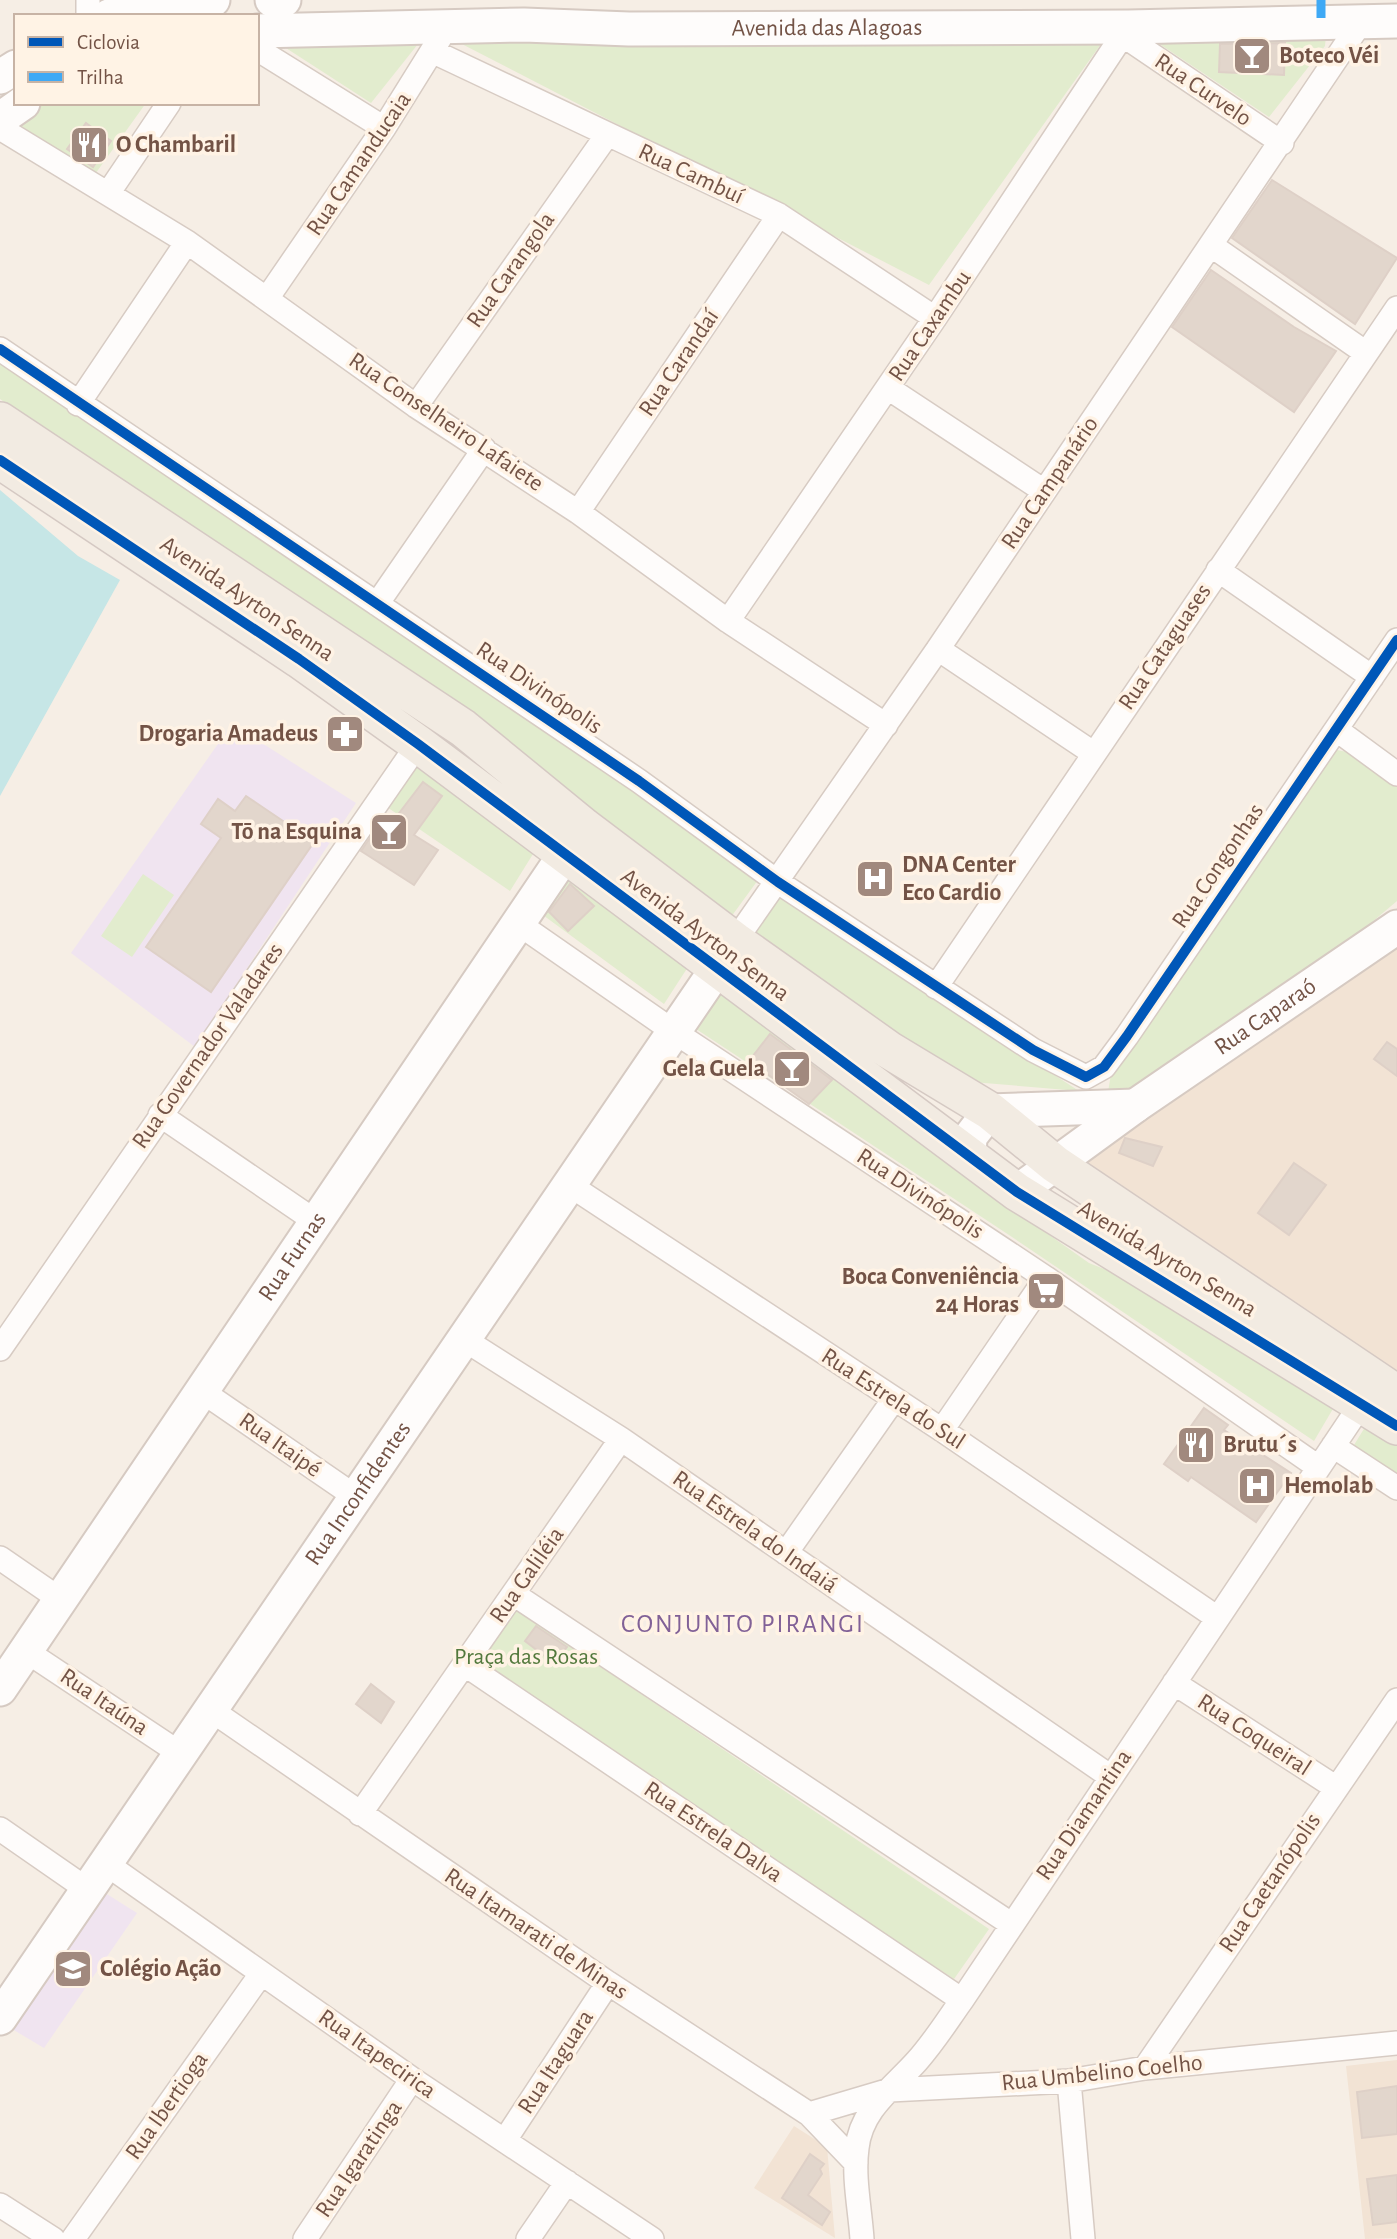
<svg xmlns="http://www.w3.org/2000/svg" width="1397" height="2239" viewBox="0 0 1397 2239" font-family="'Alegreya Sans',sans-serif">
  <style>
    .residential { fill: #f2e3d4 }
    .education { fill: #f0e4f0 }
    .green { fill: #e2ecce }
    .water { fill: #c6e6e6 }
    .building { fill: #e2d6cc; stroke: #ded0c7; stroke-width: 2 }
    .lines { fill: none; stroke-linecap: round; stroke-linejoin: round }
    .street-casing { stroke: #d7cbc3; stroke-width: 26 }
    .secondary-casing { stroke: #d6cac2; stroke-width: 37 }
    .primary-casing { stroke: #d5c9c3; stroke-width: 40 }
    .street { stroke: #fefcfb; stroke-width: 23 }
    .secondary { stroke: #fefcfb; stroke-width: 33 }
    .primary { stroke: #f2ebe2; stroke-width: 37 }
    .quiet { stroke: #3fa9f5; stroke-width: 9; stroke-dasharray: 18 9; stroke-linecap: butt }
    .cycleway-casing { stroke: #fff3e5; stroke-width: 15 }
    .cycleway { stroke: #0057b8; stroke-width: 10 }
    .labels { text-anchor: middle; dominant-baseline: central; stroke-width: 7; stroke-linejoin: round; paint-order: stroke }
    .street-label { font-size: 24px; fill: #735346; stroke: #fff3e5 }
    .poi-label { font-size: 24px; font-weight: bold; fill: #735346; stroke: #fff3e5; text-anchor: start }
    .park-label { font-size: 24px; fill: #53793d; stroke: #fff3e5 }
    .neighbourhood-label { font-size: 26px; letter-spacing: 2px; fill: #816197; stroke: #fff3e5 }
  </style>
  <rect width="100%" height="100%" fill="#f6eee5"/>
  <path class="residential" d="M1397,927v479l-353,-231z
    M1397,2060v178l-32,1 -19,-173z
    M794,2126l33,21 8,91 -81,-50z"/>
  <path class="education" d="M232,724l124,79 -161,244 -124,-94z
    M102,1891l35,22 -93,135 -37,-22z"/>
  <path class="green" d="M1326,35l-1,11 -56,71 -114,-76z
    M1106,37l-177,248 -473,-244z
    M272,39h150l-51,64z
    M31,103h115l-53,74 -83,-59z
    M0,361l638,425 120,94 -27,37 -731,-518z
    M1337,750l15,3 45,29v119l-64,54 -207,143 -18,-6 3,-18 216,-315z
    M409,757l119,84 5,13 -23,37 -126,-86z
    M560,868l128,99 -24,37 -132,-97z
    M143,874l31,21 -42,62 -31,-21z
    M780,896l299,195 -107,-9 -222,-147z
    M719,977l302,238 68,48 48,19 200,120 -23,39 -308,-208 -319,-210z
    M1370,1419l27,17v38l-43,-29z
    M515,1609l474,320 -35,50 -479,-316z"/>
  <path class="water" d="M0,490l78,66 42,24 -120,216z"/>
  <path class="building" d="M1285,43l-1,32 -65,-3 1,-28z
    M86,123l25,18 -18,26 -26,-18z
    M1272,180l125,78 -42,66 -123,-86z
    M1211,270l83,57 42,24 -42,61 -122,-85z
    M423,782l19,14 -28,39 24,15 -24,35 -53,-34 24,-35 8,5z
    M246,796l68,46 -103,150 -65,-45 75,-109 -20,-14 17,-25 17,12z
    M570,884l24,22 -26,25 -19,-19z
    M770,1034l62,46 -23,24 -60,-43z
    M1387,1042l10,7v27l-23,-17z
    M1125,1138l37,9 -9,19 -34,-13z
    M1294,1163l32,22 -37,50 -31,-22z
    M1204,1408l24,17 -4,5 67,43 -35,49 -65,-45 -3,4 -24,-17z
    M536,1626l31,21 -13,16 -29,-22z
    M371,1684l23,18 -13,21 -25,-19z
    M1397,2086v48l-35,4 -5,-46z
    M810,2154l14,10 -4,5 2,5 -14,21 22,17 -8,13 -40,-27z
    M1397,2175v47l-24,3 -6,-46z"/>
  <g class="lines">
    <defs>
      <path id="street" d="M88,16v-16
        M1124,36l158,107
        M257,49l127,79
        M434,52l345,163 156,103
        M0,128l187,114 229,164 162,106 150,109 158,104
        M109,192l60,-89
        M1212,246l154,107
        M268,297l116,-169 56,-90
        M0,349l639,432 139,101 255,168 53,27 18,-10 23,-31 270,-396
        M888,388l156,103
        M78,404l109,-162
        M416,406l191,-271
        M578,512l201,-297
        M1218,570l154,107
        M377,604l107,-155
        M728,621l207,-303 193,-291
        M938,649l155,104
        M1337,730l60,44
        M519,924l154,107 373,247 272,189
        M735,941l203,-292 423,-627
        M936,987l461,-679
        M160,1115l158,108
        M568,1184l374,246 274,187
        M465,1340l156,99 490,338
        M0,1349l418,-605
        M203,1392l153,105
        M942,1430l104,-152
        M1333,1446l64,42
        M786,1553l108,-154
        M0,1558l61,42
        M515,1595l496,329
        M26,1651l155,103
        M464,1664l498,336
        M1174,1683l161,104
        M211,1710l397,273 201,131 47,49
        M360,1814l261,-375
        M0,1829l88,61
        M105,1863l307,216 240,160
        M1145,2068l252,-368
        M1069,2081l14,158
        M809,2114l81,-24 179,-9 76,-13 252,-25
        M505,2140l103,-157
        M0,2205l53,34
        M73,2239l188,-265
        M305,2239l107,-160
        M528,2239l39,-57
        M862,2239c-2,-30 -9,-62 -5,-91 4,-39 36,-60 60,-87 17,-19 30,-40 45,-61l400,-597"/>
      <g id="secondary">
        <path d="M272,0h12"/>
        <path d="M109,16l25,-7 79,-9"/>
        <path id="s1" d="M257,31l267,-6 105,4 499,-2 269,-6"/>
        <path d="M0,77l16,-10"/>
        <path d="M0,119l23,-16"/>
        <path d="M969,1157l1,-20 20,-26 145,-5"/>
        <path id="s2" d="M1017,1192l118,-86 262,-179"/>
        <path id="s3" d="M0,1689l580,-857"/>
        <path id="s4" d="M0,2018l716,-1048"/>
      </g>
      <path id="primary" d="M0,421l463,307 121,99 151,114 154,109 101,61 65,53 342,230
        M0,460l299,199 119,85 599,448 380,234"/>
    </defs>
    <use href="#street" class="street-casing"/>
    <use href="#secondary" class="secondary-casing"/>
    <use href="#primary" class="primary-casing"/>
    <use href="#street" class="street"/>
    <use href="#secondary" class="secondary"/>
    <use href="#primary" class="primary"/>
    <path class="quiet" d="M1321,0v22"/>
    <defs>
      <path id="cycleway" d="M0,349l639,432 139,101 255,168 53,27 18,-10 23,-31 270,-396
        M0,460l299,199 119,85 599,448 380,234"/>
    </defs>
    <use href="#cycleway" class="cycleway-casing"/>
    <use href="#cycleway" class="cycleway"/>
  </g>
  <defs>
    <symbol id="bar-square" viewBox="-11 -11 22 22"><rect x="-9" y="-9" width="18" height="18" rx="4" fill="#a1897e" stroke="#fff3e5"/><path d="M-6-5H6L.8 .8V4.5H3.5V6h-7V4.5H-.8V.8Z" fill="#fff"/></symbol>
    <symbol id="restaurant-square" viewBox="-11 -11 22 22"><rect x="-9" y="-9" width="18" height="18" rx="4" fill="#a1897e" stroke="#fff3e5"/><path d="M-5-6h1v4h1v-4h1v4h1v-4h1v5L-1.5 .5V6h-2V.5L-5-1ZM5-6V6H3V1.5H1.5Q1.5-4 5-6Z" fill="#fff"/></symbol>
    <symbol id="pharmacy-square" viewBox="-11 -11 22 22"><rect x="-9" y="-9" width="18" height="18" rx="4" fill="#a1897e" stroke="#fff3e5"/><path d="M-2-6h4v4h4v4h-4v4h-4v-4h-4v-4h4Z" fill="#fff"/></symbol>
    <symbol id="hospital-square" viewBox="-11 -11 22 22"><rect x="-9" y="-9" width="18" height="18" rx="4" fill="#a1897e" stroke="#fff3e5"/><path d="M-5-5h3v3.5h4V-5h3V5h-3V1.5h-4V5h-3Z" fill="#fff"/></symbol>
    <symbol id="supermarket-square" viewBox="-11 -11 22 22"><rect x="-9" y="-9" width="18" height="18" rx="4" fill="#a1897e" stroke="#fff3e5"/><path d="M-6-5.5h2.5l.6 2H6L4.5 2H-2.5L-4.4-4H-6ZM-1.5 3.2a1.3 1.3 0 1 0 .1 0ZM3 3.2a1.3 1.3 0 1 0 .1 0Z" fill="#fff"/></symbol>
    <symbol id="school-square" viewBox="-11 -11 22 22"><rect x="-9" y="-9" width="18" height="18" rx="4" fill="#a1897e" stroke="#fff3e5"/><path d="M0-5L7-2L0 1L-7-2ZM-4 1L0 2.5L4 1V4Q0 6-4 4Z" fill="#fff"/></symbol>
  </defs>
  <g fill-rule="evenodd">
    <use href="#bar-square" x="1230" y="34" width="44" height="44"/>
    <use href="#restaurant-square" x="67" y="123" width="44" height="44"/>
    <use href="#pharmacy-square" x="323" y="712" width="44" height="44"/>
    <use href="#bar-square" x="367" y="810" width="44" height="44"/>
    <use href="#hospital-square" x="853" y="857" width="44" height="44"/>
    <use href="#bar-square" x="770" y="1047" width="44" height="44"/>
    <use href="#supermarket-square" x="1024" y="1269" width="44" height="44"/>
    <use href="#restaurant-square" x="1174" y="1423" width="44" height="44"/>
    <use href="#hospital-square" x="1235" y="1464" width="44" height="44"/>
    <use href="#school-square" x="51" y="1947" width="44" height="44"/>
  </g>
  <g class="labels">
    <g class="street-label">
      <text stroke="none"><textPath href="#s1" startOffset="570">Avenida das Alagoas</textPath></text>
      <text transform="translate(1203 90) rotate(34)">Rua Curvelo</text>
      <text transform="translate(359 164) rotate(-56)">Rua Camanducaia</text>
      <text transform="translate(691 174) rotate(25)">Rua Cambuí</text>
      <text transform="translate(511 270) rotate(-55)">Rua Carangola</text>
      <text transform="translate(930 326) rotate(-56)">Rua Caxambu</text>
      <text transform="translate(679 363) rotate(-56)">Rua Carandaí</text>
      <text transform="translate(446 422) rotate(34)">Rua Conselheiro Lafaiete</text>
      <text transform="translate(1050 483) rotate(-56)">Rua Campanário</text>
      <text transform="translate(247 599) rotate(34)">Avenida Ayrton Senna</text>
      <text transform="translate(1165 647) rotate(-56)">Rua Cataguases</text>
      <text transform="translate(539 688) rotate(34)">Rua Divinópolis</text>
      <text transform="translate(1218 866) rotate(-56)">Rua Congonhas</text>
      <text transform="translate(705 935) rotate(37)">Avenida Ayrton Senna</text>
      <text stroke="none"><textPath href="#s2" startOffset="304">Rua Caparaó</textPath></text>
      <text transform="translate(208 1046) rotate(-55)">Rua Governador Valadares</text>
      <text transform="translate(920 1194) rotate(33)">Rua Divinópolis</text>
      <text stroke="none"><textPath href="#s3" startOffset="522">Rua Furnas</textPath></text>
      <text transform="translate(1167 1259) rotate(31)">Avenida Ayrton Senna</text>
      <text transform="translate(893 1399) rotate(33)">Rua Estrela do Sul</text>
      <text transform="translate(280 1445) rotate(35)">Rua Itaipé</text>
      <text stroke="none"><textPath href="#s4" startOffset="635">Rua Inconfidentes</textPath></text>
      <text transform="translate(755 1532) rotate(35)">Rua Estrela do Indaiá</text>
      <text transform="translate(527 1575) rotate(-55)">Rua Galiléia</text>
      <text transform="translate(104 1702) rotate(34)">Rua Itaúna</text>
      <text transform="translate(1254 1735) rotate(33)">Rua Coqueiral</text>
      <text transform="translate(1084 1815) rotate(-56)">Rua Diamantina</text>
      <text transform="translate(713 1832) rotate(34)">Rua Estrela Dalva</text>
      <text transform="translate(1270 1883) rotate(-56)">Rua Caetanópolis</text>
      <text transform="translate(536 1934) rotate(34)">Rua Itamarati de Minas</text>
      <text transform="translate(377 2054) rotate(35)">Rua Itapecirica</text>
      <text transform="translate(556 2062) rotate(-57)">Rua Itaguara</text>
      <text transform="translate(1102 2073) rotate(-6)">Rua Umbelino Coelho</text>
      <text transform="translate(167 2106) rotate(-55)">Rua Ibertioga</text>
      <text transform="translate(359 2159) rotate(-56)">Rua Igaratinga</text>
    </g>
    <g class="poi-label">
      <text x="1279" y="56">Boteco Véi</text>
      <text x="116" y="145">O Chambaril</text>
      <text x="318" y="734" text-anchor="end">Drogaria Amadeus</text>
      <text x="362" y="832" text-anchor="end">Tō na Esquina</text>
      <text x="902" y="865">DNA Center<tspan x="902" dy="28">Eco Cardio</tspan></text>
      <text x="765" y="1069" text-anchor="end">Gela Guela</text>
      <text x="1019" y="1277" text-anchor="end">Boca Conveniência<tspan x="1019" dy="28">24 Horas</tspan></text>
      <text x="1223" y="1445">Brutu´s</text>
      <text x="1284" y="1486">Hemolab</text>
      <text x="100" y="1969">Colégio Ação</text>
    </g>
    <g class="park-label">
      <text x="526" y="1657">Praça das Rosas</text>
    </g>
    <g class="neighbourhood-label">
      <text x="743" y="1624">CONJUNTO PIRANGI</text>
    </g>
  </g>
  <rect x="14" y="14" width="245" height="91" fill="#fff3e5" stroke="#c7b3a5" stroke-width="2"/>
  <rect x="28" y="37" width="35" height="10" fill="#0057b8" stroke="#c7b3a5" stroke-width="2"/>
  <text x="77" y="49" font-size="21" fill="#735346">Ciclovia</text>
  <rect x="28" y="72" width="35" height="10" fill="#3fa9f5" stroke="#c7b3a5" stroke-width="2"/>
  <text x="77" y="84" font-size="21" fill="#735346">Trilha</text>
</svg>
